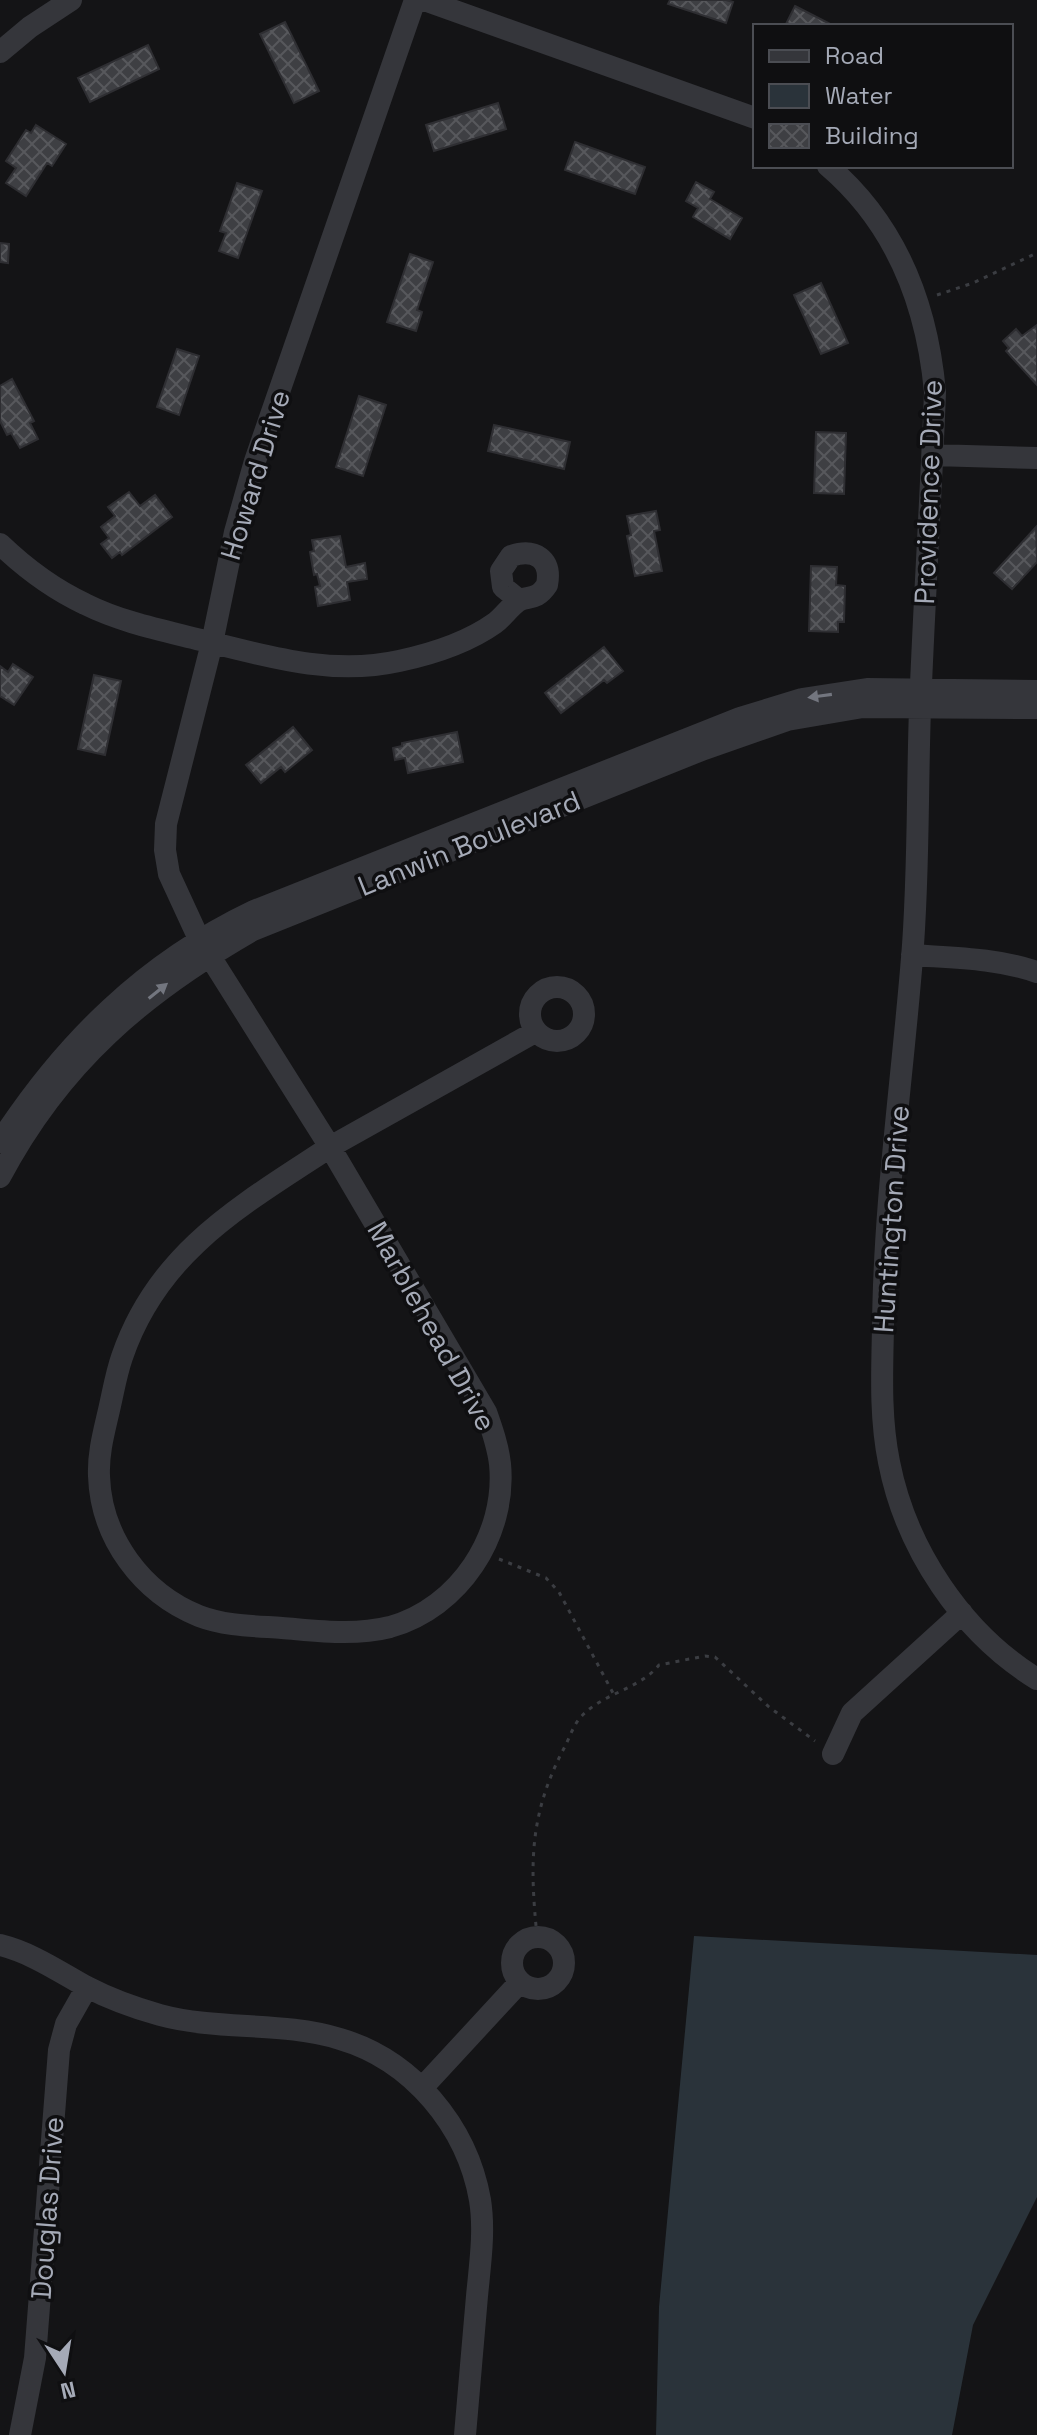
<svg xmlns="http://www.w3.org/2000/svg" width="1037" height="2435" viewBox="0 0 1037 2435" font-family="'Space Grotesk',sans-serif">
  <style>
    .water { fill: #2a333a }
    .building { fill: url(#building-cross-hatch); stroke: #2e2e32; stroke-width: 2 }
    .lines { fill: none; stroke-linecap: round; stroke-linejoin: round }
    .path { stroke: #3b3d42; stroke-width: 3; stroke-dasharray: 4 6; stroke-linecap: butt }
    .minor { stroke: #35363b; stroke-width: 22 }
    .oneway { fill: #73767f }
    .labels { text-anchor: middle; dominant-baseline: central; stroke-width: 7; stroke-linejoin: round; paint-order: stroke }
    .street-label { font-size: 28px; fill: #a5aab7; stroke: #0f0f11 }
  </style>
  <defs>
    <pattern id="building-cross-hatch" width="8" height="8" patternUnits="userSpaceOnUse" patternTransform="scale(2)"><rect width="8" height="8" fill="#3e3f43"/><path d="M0 0l8 8M0 8l8-8" fill="none" stroke="#57585c"/></pattern>
  </defs>
  <rect width="100%" height="100%" fill="#141416"/>
  <path class="water" d="M694,1936l343,19v242l-64,128 -21,110h-296l3,-128z"/>
  <path class="building" d="M670,0h56l7,2 -7,21 -58,-19z
    M795,6l39,20h-49z
    M285,22l34,69 -25,12 -34,-69z
    M148,45l11,24 -69,33 -12,-24z
    M498,103l8,26 -72,22 -8,-26z
    M36,125l30,19 -14,22 -5,-3 -21,33 -20,-13 10,-15 -10,-7 20,-31 5,3z
    M575,142l70,25 -10,27 -70,-24z
    M696,182l18,10 -4,7 32,19 -12,21 -37,-22 5,-9 -12,-7z
    M237,183l25,8 -24,67 -19,-7 7,-18 -6,-2z
    M0,243l9,1 -1,19 -8,-1z
    M410,254l23,8 -16,48 5,2 -6,19 -29,-9z
    M821,283l27,60 -27,11 -27,-59z
    M1037,325v60l-31,-34 3,-3 -6,-7 13,-12 6,7z
    M177,349l22,7 -20,59 -22,-8z
    M12,379l22,42 -4,2 8,16 -18,9 -9,-15 -4,2 -7,-14v-35z
    M359,396l27,9 -23,71 -27,-9z
    M494,425l76,17 -6,27 -76,-18z
    M816,432l30,1 -2,61 -30,-1z
    M129,492l11,14 15,-11 17,22 -50,38 -2,-3 -8,6 -11,-14 8,-6 -8,-11 14,-11 -7,-9z
    M656,511l4,19 -6,1 8,40 -27,5 -8,-40 4,-1 -4,-19z
    M1036,527l1,35 -25,27 -18,-16z
    M340,536l6,31 19,-4 2,16 -20,3 3,18 -32,6 -3,-19 5,-1 -3,-12 -3,1 -4,-23 4,-1 -2,-11z
    M811,566l26,1 -1,18 9,1 -1,36h-6v10l-29,-1z
    M604,647l19,24 -16,12 -3,-3 -43,33 -16,-20z
    M13,664l20,13 -19,28 -14,-9v-30l8,6z
    M94,675l27,6 -16,74 -27,-6z
    M293,727l19,23 -27,22 -4,-5 -20,16 -15,-18z
    M457,732l6,30 -55,11 -3,-15 -10,2 -2,-12 9,-2v-3z"/>
  <g class="lines">
    <path class="path" d="M937,295l36,-12 64,-30
      M499,1559l47,19 13,14 54,101
      M537,1936c-7,-70 -8,-119 25,-184 6,-10 10,-24 17,-33 22,-26 60,-29 80,-54l46,-9 10,1 54,50 46,34"/>
    <path class="minor" d="M415,0l-160,461 -20,71 -23,111 -46,181 -1,26 4,24 30,65 131,208 205,-115
      M424,0l331,118
      M0,52l30,-25 41,-27
      M828,166c69,59 99,138 107,226 -4,106 -11,211 -15,317 -3,83 -1,167 -8,249 -10,124 -28,246 -29,370 -1,45 -3,90 6,134 17,87 73,171 148,217
      M933,455l104,3
      M0,544c25,24 53,45 85,60 36,18 76,26 116,36 65,16 130,36 198,21 33,-7 68,-18 96,-38 8,-6 14,-15 22,-21 10,-8 18,1 30,-17 5,-26 -12,-37 -36,-29l-10,15 2,16 16,13
      M912,955c43,3 84,3 125,17
      M530 1014a27 27 0 1 1 54 0a27 27 0 1 1-54 0Z
      M0,1142c65,-100 145,-179 254,-231l486,-193 62,-19 65,-10 170,2
      M330,1147l156,265c6,17 12,34 14,52 7,71 -41,144 -110,163 -36,9 -71,4 -108,1 -28,-2 -57,-2 -83,-12 -57,-23 -98,-78 -100,-140 -1,-23 5,-44 10,-66 4,-17 7,-36 13,-53 36,-106 120,-152 208,-210z
      M0,1177c60,-114 143,-184 253,-247l451,-181 83,-29 76,-13 174,1
      M833,1754l19,-41 110,-100
      M512 1963a26 26 0 1 1 52 0a26 26 0 1 1-52 0Z
      M0,1945c32,8 58,26 87,42 23,12 48,21 73,28 59,16 122,6 180,24 72,21 127,87 140,161 5,31 0,64 -3,96 -4,46 -8,93 -12,139
      M422,2088l98,-106
      M20,2435l15,-77 24,-308 7,-26 21,-37"/>
  </g>
  <defs><path id="oneway-solid" d="M-6-.8H1V-3.2L6.5 0L1 3.2V.8H-6Z" transform="scale(2)"/></defs>
  <g class="oneway">
    <use href="#oneway-solid" transform="translate(820 696) rotate(172)"/>
    <use href="#oneway-solid" transform="translate(158 991) rotate(-39)"/>
  </g>
  <g class="labels">
    <g class="street-label">
      <text transform="translate(255 475) rotate(-73)">Howard Drive</text>
      <text transform="translate(928 492) rotate(-88)">Providence Drive</text>
      <text transform="translate(469 843) rotate(-22)">Lanwin Boulevard</text>
      <text transform="translate(891 1219) rotate(-86)">Huntington Drive</text>
      <text transform="translate(432 1326) rotate(61)">Marblehead Drive</text>
      <text transform="translate(47 2208) rotate(-86)">Douglas Drive</text>
    </g>
  </g>
  <rect x="753" y="24" width="260" height="144" fill="#0f0f11" stroke="#4b4d53" stroke-width="2"/>
  <rect x="769" y="50" width="40" height="12" fill="#35363b" stroke="#4b4d53" stroke-width="2"/>
  <text x="825" y="64" font-size="24" fill="#a5aab7">Road</text>
  <rect x="769" y="84" width="40" height="24" fill="#2a333a" stroke="#4b4d53" stroke-width="2"/>
  <text x="825" y="104" font-size="24" fill="#a5aab7">Water</text>
  <rect x="769" y="124" width="40" height="24" fill="url(#building-cross-hatch)" stroke="#4b4d53" stroke-width="2"/>
  <text x="825" y="144" font-size="24" fill="#a5aab7">Building</text>
  <g transform="translate(64 2371) rotate(168)" stroke="#0f0f11" stroke-width="6" paint-order="stroke">
  <path d="M0-6L14 30L0 20L-14 30Z" fill="#a5aab7"/>
  <text y="-12" font-size="22" font-weight="bold" text-anchor="middle" fill="#a5aab7">N</text>
  </g>
</svg>
